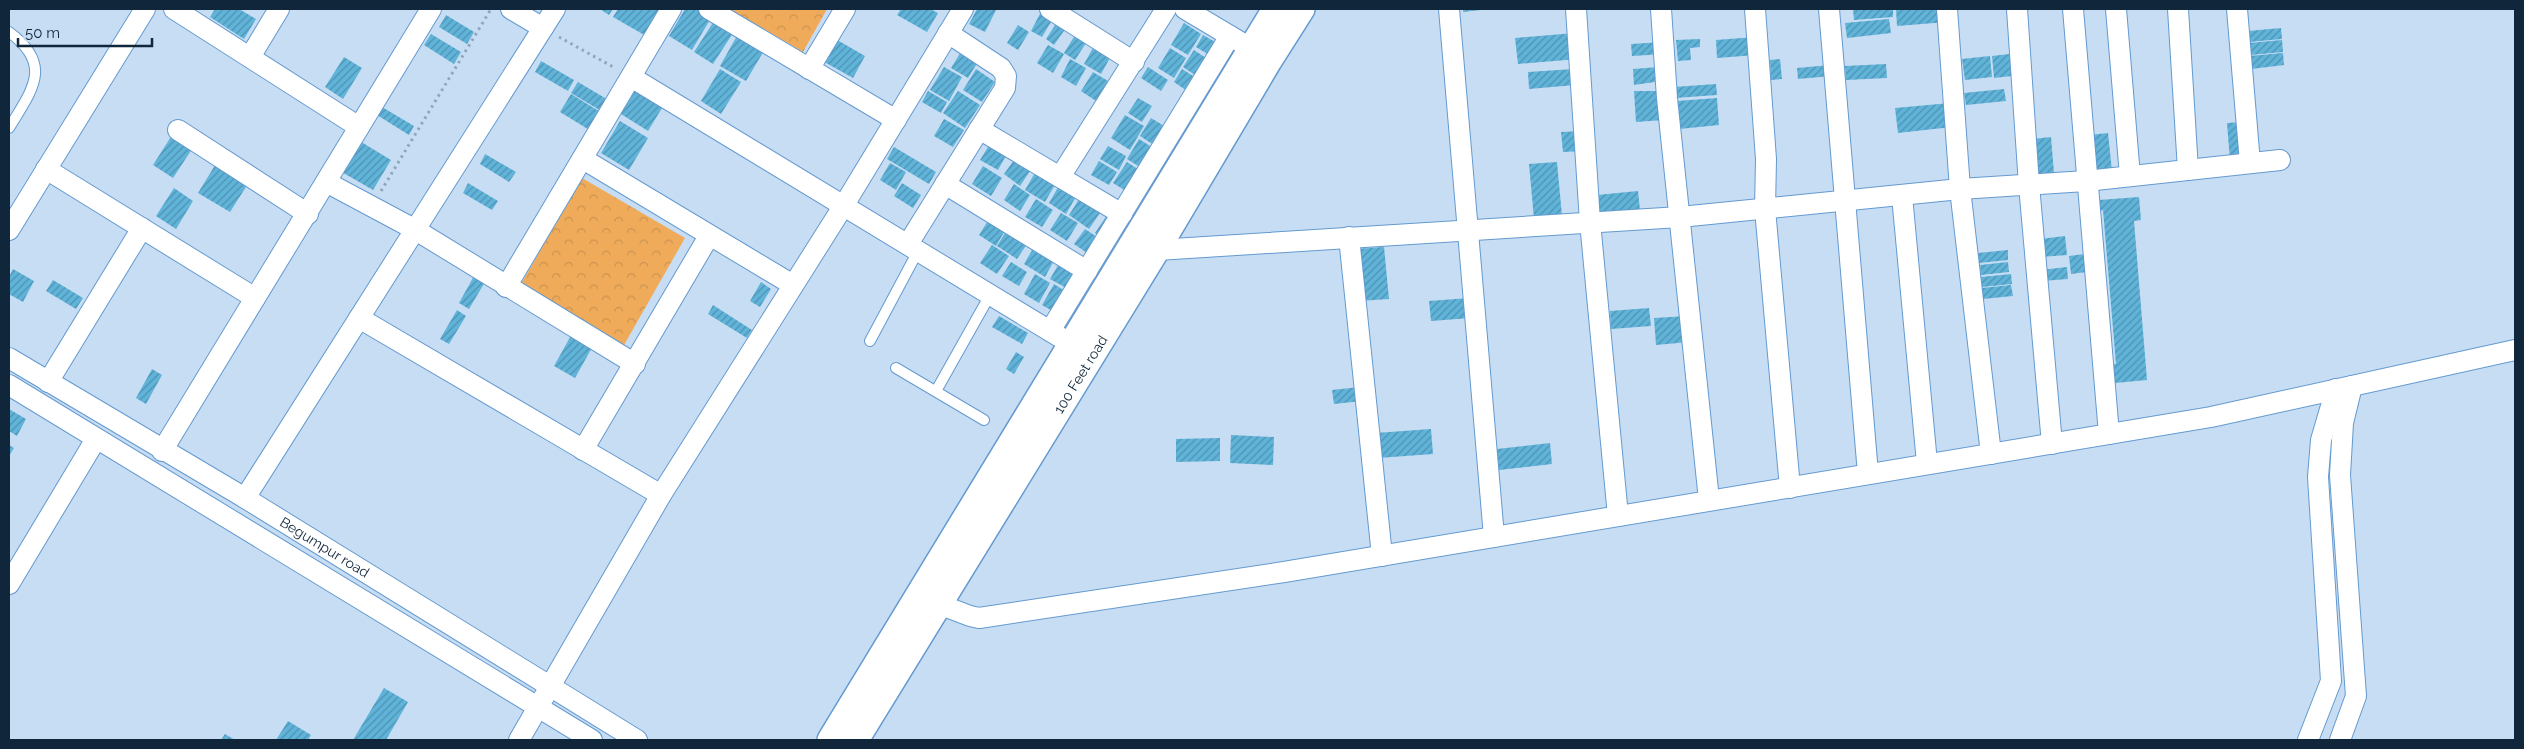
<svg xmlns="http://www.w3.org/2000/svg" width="2524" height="749" viewBox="0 0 2524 749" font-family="Raleway,sans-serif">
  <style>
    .park { fill: url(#park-crowns) }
    .building { fill: url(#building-hatch) }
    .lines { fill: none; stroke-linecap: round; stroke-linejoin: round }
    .service-casing { stroke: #649acf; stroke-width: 12 }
    .minor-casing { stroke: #649acf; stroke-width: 22 }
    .tertiary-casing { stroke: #649acf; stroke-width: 28 }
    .path { stroke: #90a6bc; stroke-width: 3; stroke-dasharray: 2.5 4; stroke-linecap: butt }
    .service { stroke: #fff; stroke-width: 10 }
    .minor { stroke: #fff; stroke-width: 20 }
    .tertiary { stroke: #fff; stroke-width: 25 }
    .labels { text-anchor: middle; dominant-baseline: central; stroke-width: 4; stroke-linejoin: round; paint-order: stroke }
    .street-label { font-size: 14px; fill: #10263b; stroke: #c7ddf4 }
  </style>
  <defs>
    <pattern id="park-crowns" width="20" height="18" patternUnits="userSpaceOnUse" patternTransform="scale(1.25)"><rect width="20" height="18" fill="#efab5a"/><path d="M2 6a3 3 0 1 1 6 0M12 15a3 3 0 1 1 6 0" fill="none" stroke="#cc934f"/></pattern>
    <pattern id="building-hatch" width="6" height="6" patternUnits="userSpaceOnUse" patternTransform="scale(1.25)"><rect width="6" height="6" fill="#60b4d9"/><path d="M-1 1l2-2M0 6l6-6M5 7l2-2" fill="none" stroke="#4e92b1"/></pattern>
  </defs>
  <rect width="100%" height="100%" fill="#c7ddf4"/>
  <path class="park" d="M729,9h98l-24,43z
    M582,178l103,60 -61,107 -103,-61z"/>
  <path class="building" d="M215,9h24l17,10 -12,20 -34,-22z
    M600,9h13l-4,6z
    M618,9h43l-15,27 -33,-19z
    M685,9h11l15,9 -19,32 -23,-14z
    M901,9h29l8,4 -11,19 -30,-17z
    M977,9l19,1 -11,22 -16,-8z
    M1463,9h18v1l-18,2z
    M1853,9h40v8l-39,3z
    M1896,9h50l1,13 -50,4z
    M1042,10l12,7 -12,20 -11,-6z
    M446,15l28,17 -7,12 -28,-17z
    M1889,19l2,14 -44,5 -2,-15z
    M714,21l19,12 -20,31 -19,-12z
    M1057,22l9,6 -12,17 -8,-6z
    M1184,23l17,11 -13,21 -17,-10z
    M1018,25l11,7 -11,18 -11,-7z
    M2281,28l1,11 -33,3 -1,-11z
    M1077,32l11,8 -13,20 -11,-7z
    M1575,33l3,26 -60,5 -3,-26z
    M431,34l30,18 -7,12 -30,-19z
    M738,34l27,15 -19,32 -26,-15z
    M1203,35l19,11 -8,12 -18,-11z
    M832,37l33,19 -12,22 -34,-19z
    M1755,37l1,18 -39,3 -1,-18z
    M1700,39v8l-10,1 1,12 -13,1 -2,-21z
    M2282,40l1,12 -33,3 -1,-12z
    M1663,42l1,12 -32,2 -1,-12z
    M1048,45l16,9 -11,19 -16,-10z
    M1094,46l17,10 -10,18 -17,-10z
    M1170,48l16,10 -12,20 -16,-10z
    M962,50l17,10 -11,18 -17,-10z
    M1194,50l18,12 -11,17 -18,-12z
    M2018,53l2,22 -26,3 -2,-22z
    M2283,53l1,12 -33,4 -2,-13z
    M1990,56l2,21 -27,3 -3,-21z
    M344,57l18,11 -19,31 -18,-12z
    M1070,59l16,9 -10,18 -15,-9z
    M1780,59l2,20 -11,1 -1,-20z
    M541,61l33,19 -6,11 -33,-19z
    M1886,64l1,14 -41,2 -1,-14z
    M1830,65l1,11 -33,3 -1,-11z
    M944,67l18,10 -13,24 -19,-11z
    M1148,67l20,13 -7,11 -20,-13z
    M1659,67l2,14 -27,4 -1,-16z
    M720,69l21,13 -20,32 -20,-13z
    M976,69l19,13 -13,20 -19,-12z
    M1182,69l19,12 -8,14 -19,-13z
    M1574,69l1,16 -46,4 -1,-17z
    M1093,72l15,9 -12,20 -15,-10z
    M578,82l32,19 -7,11 -32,-19z
    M1716,84l1,11 -42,3 -1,-11z
    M2004,89l2,12 -40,4 -2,-12z
    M635,91l27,17 -14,23 -27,-17z
    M928,91l19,11 -6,11 -19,-11z
    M958,91l22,14 -15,23 -22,-15z
    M1634,91h25l4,29 -27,2z
    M571,94l31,19 -11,18 -31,-19z
    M1138,98l14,8 -10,16 -14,-9z
    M1717,98l2,27 -40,4 -2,-28z
    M1950,103l2,24 -54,6 -3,-25z
    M382,107l32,19 -5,9 -32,-20z
    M1125,115l19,11 -14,24 -19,-12z
    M1151,118l20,12 -11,19 -20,-13z
    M944,119l20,11 -11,17 -19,-11z
    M620,121l28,17 -19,32 -28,-17z
    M2243,122l3,38 -16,1 -3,-38z
    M1583,131l1,20 -21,1 -2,-20z
    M174,132l20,14 -21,32 -20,-13z
    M2108,133l4,38 -18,2 -4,-38z
    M2051,137l3,36 -20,2 -3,-36z
    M1139,139l19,12 -12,20 -19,-12z
    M358,140l33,20 -18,30 -33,-19z
    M991,142l17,10 -10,18 -18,-10z
    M1108,146l18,10 -7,14 -19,-11z
    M894,147l42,25 -7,12 -42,-25z
    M485,154l31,18 -7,10 -29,-18z
    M1016,157l16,11 -12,18 -16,-12z
    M1099,161l18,11 -8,13 -18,-10z
    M217,162l32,20 -19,30 -32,-19z
    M1127,162l17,11 -13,21 -18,-11z
    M1557,162l5,54 -28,3 -5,-55z
    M890,163l16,9 -10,18 -16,-10z
    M983,166l19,12 -11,18 -19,-12z
    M1036,171l20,12 -11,19 -20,-12z
    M468,183l30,18 -6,9 -29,-17z
    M902,183l19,12 -8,13 -19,-12z
    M1014,184l16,11 -10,16 -16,-11z
    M1060,184l17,11 -11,19 -17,-11z
    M174,188l19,13 -17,28 -20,-13z
    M1638,191l2,19 -41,4 -2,-19z
    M1081,196l21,14 -13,19 -20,-14z
    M2139,197l2,23 -7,1 13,159 -32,3 -2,-19h3l-13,-154 -3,1 -1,-11z
    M1036,199l17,11 -11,17 -17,-10z
    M1061,213l17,10 -11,18 -17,-11z
    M1107,215l7,5 -12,18 -7,-5z
    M991,216l16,11 -11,19 -17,-11z
    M1008,228l21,13 -12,18 -20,-13z
    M1085,229l15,10 -10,16 -16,-11z
    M2065,236l2,19 -26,2 -1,-18z
    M992,245l17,11 -12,18 -17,-11z
    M1035,245l21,12 -11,20 -21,-13z
    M1384,247l5,52 -29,2 -5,-52z
    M2008,250v10l-29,3 -1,-10z
    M2092,253l2,18 -23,3 -2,-18z
    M1061,260l20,11 -11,19 -20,-11z
    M1011,262l16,10 -8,14 -17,-10z
    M2008,262l1,10 -28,3 -1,-10z
    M2067,267l1,12 -26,2 -2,-11z
    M13,269l21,12 -11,21 -14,-8v-17z
    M1035,274l15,9 -11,20 -15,-9z
    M2011,274l1,10 -30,3 -1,-10z
    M474,276l11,6 -16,27 -10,-6z
    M53,280l30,18 -7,11 -30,-18z
    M761,282l10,7 -11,18 -10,-6z
    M1054,284l14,9 -12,20 -14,-8z
    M2011,285l2,11 -30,3 -1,-11z
    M1469,298l2,20 -40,3 -2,-20z
    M713,305l39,25 -5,8 -39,-24z
    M1649,308l2,18 -40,3 -1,-18z
    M457,310l9,6 -17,28 -9,-5z
    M999,316l29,17 -6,11 -30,-17z
    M1687,316l2,26 -33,3 -2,-27z
    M573,332l21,12 -19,34 -21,-12z
    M1016,352l8,5 -10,17 -8,-5z
    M152,369l10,6 -16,29 -10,-6z
    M1360,387l2,14 -28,3 -2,-14z
    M9,409l17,10 -9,17 -8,-5z
    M1431,429l2,25 -55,4 -2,-25z
    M1231,435l43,2 -1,28 -43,-2z
    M1220,438v23l-44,1v-23z
    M1550,443l2,21 -53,6 -2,-21z
    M9,445l5,3 -5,8z
    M384,688l24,14 -22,38h-33z
    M288,721l23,14 -3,5h-32z
    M225,734l10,6h-14z"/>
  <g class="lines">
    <defs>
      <path id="service" d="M9,32c45,33 23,58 0,96
        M870,341l48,-90
        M896,368l88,52
        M936,391l54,-96"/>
      <g id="minor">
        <path d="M174,9l185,118"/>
        <path d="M511,9l32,19"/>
        <path d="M709,9l187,111"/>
        <path d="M1050,9l84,53"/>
        <path d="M1185,9l57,34"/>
        <path d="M1449,9l45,528"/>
        <path d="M1576,9l14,213 28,294"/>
        <path d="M1661,9l6,89 42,402"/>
        <path d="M1755,9l11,150 -1,50 25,279"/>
        <path d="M1829,9l39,465"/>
        <path d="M1947,9l13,180 31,265"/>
        <path d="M2017,9l12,176 23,259"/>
        <path d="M2073,9l36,425"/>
        <path d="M2116,9l14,167"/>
        <path d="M2178,9l10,161"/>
        <path d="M2237,9l13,154"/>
        <path d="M250,57l29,-48"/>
        <path d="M809,69l36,-60"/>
        <path d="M631,77l442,268"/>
        <path d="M979,129l143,85"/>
        <path d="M178,130l130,84"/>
        <path d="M583,159l210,126"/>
        <path d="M46,169l209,129"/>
        <path d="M1060,177l106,-168"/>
        <path d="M326,182l88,47 221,135"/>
        <path d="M945,184l142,87"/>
        <path d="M1902,196l25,267"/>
        <path d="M9,230l136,-221"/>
        <path d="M1349,237l33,319"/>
        <path d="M908,244l97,-156 1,-12 -5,-8 -53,-35"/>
        <path d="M1157,250l523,-33 280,-28 126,-8 194,-21"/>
        <path d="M506,287l165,-278"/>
        <path d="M359,318l302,177"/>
        <path d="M1050,331l180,-295"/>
        <path id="s1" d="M9,358l236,140 392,242"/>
        <path d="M48,382l94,-154"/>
        <path d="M9,385l583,355"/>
        <path d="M583,450l126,-214"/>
        <path d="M162,451l269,-442"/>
        <path d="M245,498l310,-489"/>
        <path d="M9,584l87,-145"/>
        <path d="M941,605l29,11 9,2 305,-46 927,-155 304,-67"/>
        <path d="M519,740l142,-245 183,-290 119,-196"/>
        <path d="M2308,740l23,-59 -13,-204 3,-37 15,-51"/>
        <path d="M2340,740l16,-44 -16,-221 3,-52 9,-37"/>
      </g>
      <g id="tertiary">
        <path d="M830,740l445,-731"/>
        <path id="s2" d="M856,740l301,-490 112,-189 33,-52"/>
      </g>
    </defs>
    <use href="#service" class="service-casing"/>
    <use href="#minor" class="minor-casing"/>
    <use href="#tertiary" class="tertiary-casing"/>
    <path class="path" d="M559,37l56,31
      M381,191l110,-182"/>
    <use href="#service" class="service"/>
    <use href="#minor" class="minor"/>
    <use href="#tertiary" class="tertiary"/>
  </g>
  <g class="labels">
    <g class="street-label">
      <text stroke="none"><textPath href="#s2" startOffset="429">100 Feet road</textPath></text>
      <text stroke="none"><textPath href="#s1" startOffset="368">Begumpur road</textPath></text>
    </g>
  </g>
  <rect width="2524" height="749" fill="none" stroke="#10263b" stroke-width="20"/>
  <path d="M18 38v8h134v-8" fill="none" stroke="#10263b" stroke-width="2.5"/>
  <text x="25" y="38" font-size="15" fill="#10263b" stroke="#c7ddf4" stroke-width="4" paint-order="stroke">50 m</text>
</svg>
